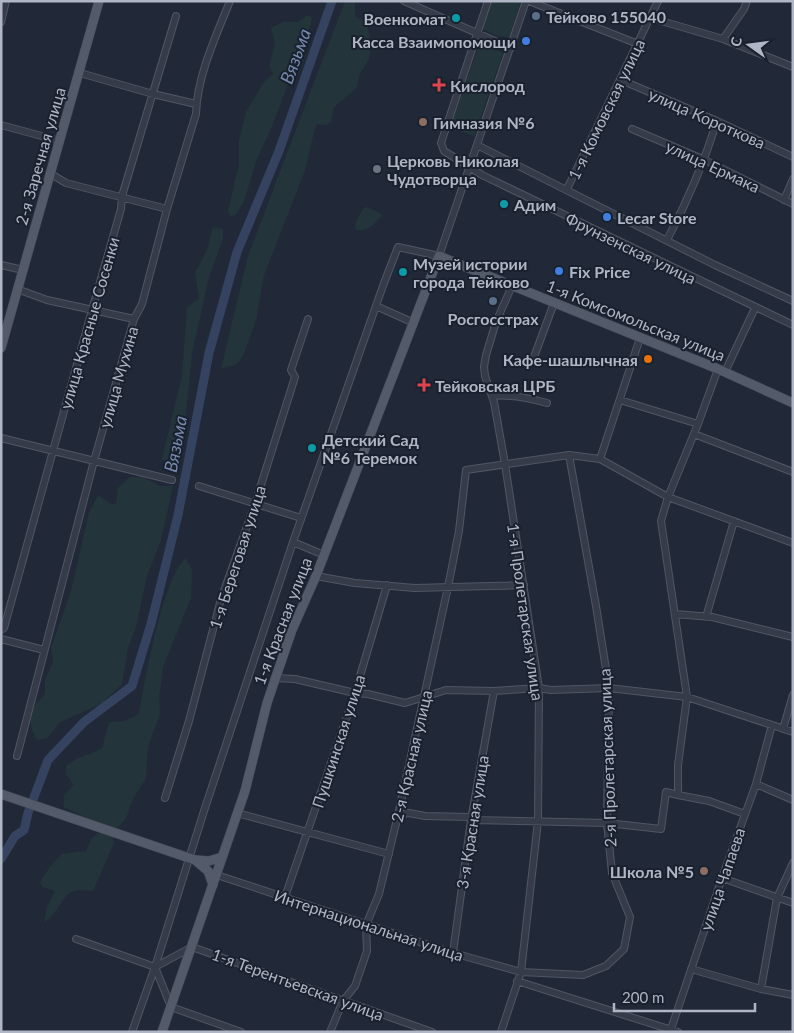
<svg xmlns="http://www.w3.org/2000/svg" width="794" height="1033" viewBox="0 0 794 1033" font-family="Lato,sans-serif">
  <style>
    .green { fill: #23353a }
    .lines { fill: none; stroke-linecap: round; stroke-linejoin: round }
    .river { stroke: #354360; stroke-width: 9 }
    .minor-casing { stroke: #505664; stroke-width: 8 }
    .major-casing { stroke: #3e4553; stroke-width: 10 }
    .minor { stroke: #353b49; stroke-width: 6 }
    .major { stroke: #535a69; stroke-width: 9 }
    .service-dot { fill: #5c6f8a; stroke: #1a212e; stroke-width: 2 }
    .culture-dot { fill: #0f9aa8; stroke: #1a212e; stroke-width: 2 }
    .shop-dot { fill: #3f7fe0; stroke: #1a212e; stroke-width: 2 }
    .health-dot { fill: #e0444e; stroke: #1a212e; stroke-width: 2 }
    .education-dot { fill: #8d6e63; stroke: #1a212e; stroke-width: 2 }
    .worship-dot { fill: #6b7280; stroke: #1a212e; stroke-width: 2 }
    .food-dot { fill: #e8710a; stroke: #1a212e; stroke-width: 2 }
    .labels { text-anchor: middle; dominant-baseline: central; stroke-width: 4; stroke-linejoin: round; paint-order: stroke }
    .poi-label { font-size: 16px; font-weight: bold; fill: #b0b6c6; stroke: #1a212e; text-anchor: start }
    .street-label { font-size: 16px; fill: #b0b6c6; stroke: #1a212e }
    .water-label { font-size: 18px; font-style: italic; fill: #778aae; stroke: #1a212e }
  </style>
  <rect width="100%" height="100%" fill="#212939"/>
  <path class="green" d="M345,1h10v15l11,7c3,11 7,23 3,35 -6,13 -10,13 -12,30l-23,19 -3,15 -4,3 -10,-1 -2,4 -10,42 -41,105 -8,45 -13,36 -6,8 -16,5 27,-113z
    M492,1h29l-12,36 -11,-1 -16,-7z
    M308,15l4,3 -2,8 -40,105 -13,28 -14,45 -8,11 -5,1 -2,-5 11,-47v-23l7,-29 18,-30 9,-8 -4,-8 6,-23 -4,-15 12,-6h15z
    M480,42l23,11 -29,83 -24,-9z
    M368,207l15,8c-9,8 -14,17 -27,15 -3,-7 4,-16 8,-22z
    M213,227l10,2v10l-14,38 -17,76 -9,92 -6,17 -7,7 -8,-10 20,-83 5,-68 12,-10 -4,-25 12,-23z
    M130,477h12l18,9h13l-12,54 -14,36 -11,51 -8,21 -6,36 -21,20 -41,18 -13,16 -9,2c-13,-17 -7,-33 7,-46v-14l8,-18 -2,-14 20,-57 18,-78 9,-18 13,9h5l2,-16z
    M186,558l6,12 -1,28 -28,69 -4,31 1,17 -12,31 -2,32 -12,19 -9,23 -8,8 -11,-1 -42,-20v-12l10,-10 -8,-11v-8c11,-10 24,-10 36,-18l7,-26 15,-1 15,-7c6,-34 23,-135 47,-156z
    M99,833l13,1 2,9 -21,48c-6,0 -13,-2 -19,0 -12,3 -17,25 -30,31l3,-15 8,-16 -12,-4 -3,-4 9,-15 13,-14 24,-3 6,-13z"/>
  <g class="lines">
    <path class="river" d="M1,859l14,-23 9,-6 4,-17 20,-53 36,-38 48,-36 19,-62 27,-109 31,-162 28,-101 42,-101 53,-150"/>
    <defs>
      <path id="minor" d="M404,1l107,47
        M488,1l-47,142 3,8 38,24 311,150
        M529,1l109,43
        M651,18l72,21 70,28
        M1,22l5,-21
        M723,39l21,-30 3,-8
        M80,73l73,21 43,10
        M621,80l96,41 76,36
        M1,125l59,16
        M632,129l73,31 88,44
        M477,145l238,120 78,36
        M51,174l15,9 101,26
        M567,189l91,-188
        M784,200l9,-21
        M667,240c20,-38 37,-77 50,-119
        M1,265l22,5
        M17,289l30,11 87,19
        M376,306l38,17
        M530,360l4,-3 20,-54
        M718,369l-20,55 -30,73 -7,24 26,176 -9,68v30l31,6 36,13
        M725,372l30,-64
        M492,396c19,-2 37,2 55,7
        M620,400l78,24
        M694,434l99,38
        M1,438l171,42
        M600,459l40,-121
        M199,486l102,32
        M293,542l31,13
        M316,576l39,7 60,5 109,-3
        M675,614l37,3 81,20
        M706,617l28,-96
        M1,630l3,-2 88,-318 29,-101 1,-13 54,-180
        M1,639l43,11
        M275,678l20,1 60,14 13,1 37,9 41,-13 48,1 45,-3 12,2 58,-2 78,9 106,35
        M783,729l10,-34
        M17,756l77,-295 40,-142 8,-15 25,-95 29,-95c1,-38 20,-78 34,-113
        M756,784l37,16
        M165,798l24,-77 32,-122 34,-95 40,-127 -4,-7 17,-51
        M237,813l152,41
        M398,815l11,-2 16,3 46,1
        M471,820l136,3 54,6 5,-37 12,3
        M217,875l236,78 68,19 62,3 23,-9 18,-17 6,-32 -18,-44 -5,-50 2,-135 -13,-82 -27,-151
        M722,878l71,25
        M285,897l70,-204 32,-108
        M76,939l79,28 16,40 70,25
        M453,953l18,-133 23,-129
        M155,967l37,-20 240,85
        M691,969l70,20 32,6
        M517,981l161,51
        M761,989l16,-91 16,-35
        M132,1032l23,-65 49,-156 89,-269 91,-259 14,-36 41,9 87,-255
        M330,1032l13,-31 12,-15 12,-35 -1,-26 13,-31 19,-79 50,-228 11,-56 7,-61 103,-15 31,4 68,38 125,46
        M501,1032l20,-60 17,-151 1,-133 -34,-224 -11,-62 -9,-26 -1,-9 2,-12 10,-33 16,-36
        M670,1032l52,-154 34,-94 16,-59"/>
      <path id="major" d="M1,348l98,-347
        M1,794l194,66 13,11 5,14
        M196,860l13,1 13,-4
        M162,1032l83,-241 22,-88 25,-73 24,-54 123,-320 279,113 75,34"/>
    </defs>
    <use href="#minor" class="minor-casing"/>
    <use href="#major" class="major-casing"/>
    <use href="#minor" class="minor"/>
    <use href="#major" class="major"/>
  </g>
  <g class="service-dot">
    <circle cx="536" cy="16" r="5"/>
    <circle cx="493" cy="301" r="5"/>
  </g>
  <g class="culture-dot">
    <circle cx="456" cy="18" r="5"/>
    <circle cx="504" cy="204" r="5"/>
    <circle cx="403" cy="272" r="5"/>
    <circle cx="312" cy="448" r="5"/>
  </g>
  <g class="shop-dot">
    <circle cx="526" cy="41" r="5"/>
    <circle cx="607" cy="217" r="5"/>
    <circle cx="559" cy="271" r="5"/>
  </g>
  <g class="health-dot">
    <path d="M436.5 77.5h5v5h5v5h-5v5h-5v-5h-5v-5h5z"/>
    <path d="M421.5 377.5h5v5h5v5h-5v5h-5v-5h-5v-5h5z"/>
  </g>
  <g class="education-dot">
    <circle cx="423" cy="122" r="5"/>
    <circle cx="704" cy="871" r="5"/>
  </g>
  <circle class="worship-dot" cx="377" cy="169" r="5"/>
  <circle class="food-dot" cx="648" cy="359" r="5"/>
  <g class="labels">
    <g class="poi-label">
      <text x="546" y="16">Тейково 155040</text>
      <text x="446" y="18" text-anchor="end">Военкомат</text>
      <text x="516" y="41" text-anchor="end">Касса Взаимопомощи</text>
      <text x="450" y="85">Кислород</text>
      <text x="433" y="122">Гимназия №6</text>
      <text x="387" y="160">Церковь Николая<tspan x="387" dy="18">Чудотворца</tspan></text>
      <text x="514" y="204">Адим</text>
      <text x="617" y="217">Lecar Store</text>
      <text x="413" y="263">Музей истории<tspan x="413" dy="18">города Тейково</tspan></text>
      <text x="569" y="271">Fix Price</text>
      <text x="493" y="318" text-anchor="middle">Росгосстрах</text>
      <text x="638" y="359" text-anchor="end">Кафе-шашлычная</text>
      <text x="435" y="385">Тейковская ЦРБ</text>
      <text x="322" y="439">Детский Сад<tspan x="322" dy="18">№6 Теремок</tspan></text>
      <text x="694" y="871" text-anchor="end">Школа №5</text>
    </g>
    <g class="street-label">
      <text transform="translate(606 109) rotate(-64)">1-я Комовская улица</text>
      <text transform="translate(707 118) rotate(24)">улица Короткова</text>
      <text transform="translate(40 156) rotate(-74)">2-я Заречная улица</text>
      <text transform="translate(713 166) rotate(25)">улица Ермака</text>
      <text transform="translate(631 248) rotate(26)">Фрунзенская улица</text>
      <text transform="translate(636 320) rotate(22)">1-я Комсомольская улица</text>
      <text transform="translate(89 323) rotate(-74)">улица Красные Сосенки</text>
      <text transform="translate(118 377) rotate(-74)">улица Мухина</text>
      <text transform="translate(237 557) rotate(-72)">1-я Береговая улица</text>
      <text transform="translate(526 612) rotate(82)">1-я Пролетарская улица</text>
      <text transform="translate(282 621) rotate(-69)">1-я Красная улица</text>
      <text transform="translate(338 741) rotate(-72)">Пушкинская улица</text>
      <text transform="translate(411 756) rotate(-77)">2-я Красная улица</text>
      <text transform="translate(607 758) rotate(-92)">2-я Пролетарская улица</text>
      <text transform="translate(472 822) rotate(-81)">3-я Красная улица</text>
      <text transform="translate(722 879) rotate(-71)">улица Чапаева</text>
      <text transform="translate(369 925) rotate(18)">Интернациональная улица</text>
      <text transform="translate(298 984) rotate(20)">1-я Терентьевская улица</text>
    </g>
    <g class="water-label">
      <text transform="translate(295 56) rotate(-70)">Вязьма</text>
      <text transform="translate(175 444) rotate(-79)">Вязьма</text>
    </g>
  </g>
  <rect width="794" height="1033" fill="none" stroke="#b0b6c6" stroke-width="5"/>
  <g transform="translate(749 45) rotate(284)" stroke="#1a212e" stroke-width="4" paint-order="stroke">
  <path d="M0-4L9 19L0 12L-9 19Z" fill="#b0b6c6"/>
  <text y="-8" font-size="14" font-weight="bold" text-anchor="middle" fill="#b0b6c6">С</text>
  </g>
  <path d="M614 1003v8h141v-8" fill="none" stroke="#b0b6c6" stroke-width="2.5"/>
  <text x="622" y="1003" font-size="15" fill="#b0b6c6" stroke="#1a212e" stroke-width="4" paint-order="stroke">200 m</text>
</svg>
